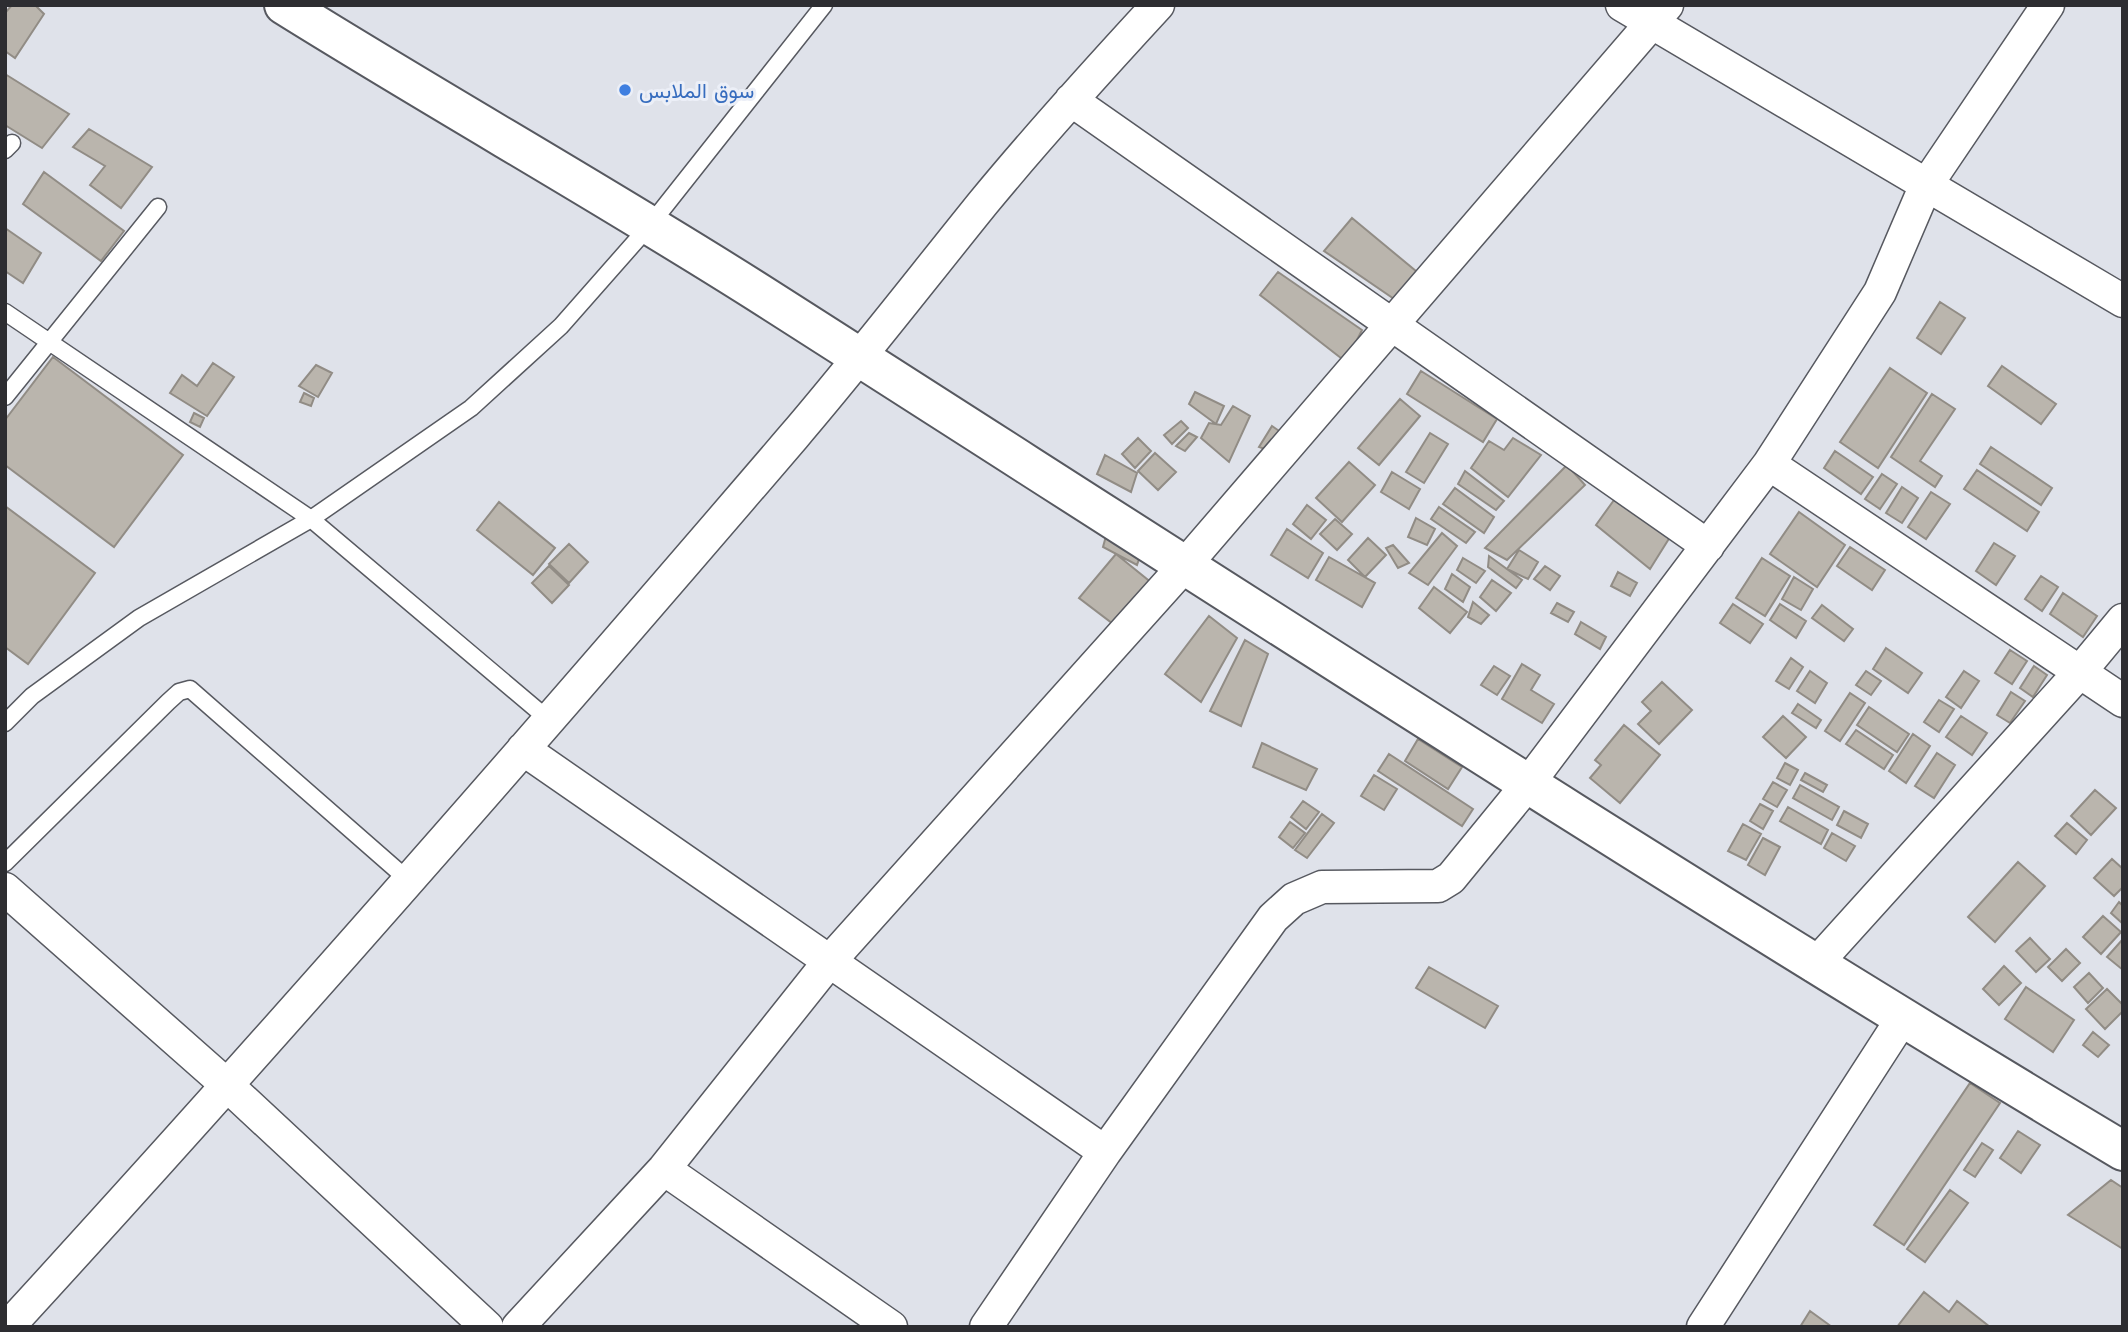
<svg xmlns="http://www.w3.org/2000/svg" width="2128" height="1332" viewBox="0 0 2128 1332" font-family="'Work Sans',Vazirmatn,sans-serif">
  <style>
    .building { fill: #bab5ad; stroke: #918c85; stroke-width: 2 }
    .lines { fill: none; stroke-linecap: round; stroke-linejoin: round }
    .service-casing { stroke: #575960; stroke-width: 19 }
    .minor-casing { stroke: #575960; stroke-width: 35 }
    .tertiary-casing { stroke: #575960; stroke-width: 42 }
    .service { stroke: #fff; stroke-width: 16 }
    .minor { stroke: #fff; stroke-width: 32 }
    .tertiary { stroke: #fff; stroke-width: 38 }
    .shop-dot { fill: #3f7fe0; stroke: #eceff7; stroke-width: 2.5 }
    .labels { text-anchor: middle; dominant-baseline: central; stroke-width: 6; stroke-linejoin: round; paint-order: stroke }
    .shop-label { font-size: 21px; fill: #366cbe; stroke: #eceff7; text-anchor: start }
  </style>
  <rect width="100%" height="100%" fill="#dfe2ea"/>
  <path class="building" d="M12,5h23l9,9 -29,44 -10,-7v-38z
    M5,74l64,40 -27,34 -37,-23z
    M89,129l63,38 -31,41 -31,-23 15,-19 -32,-19z
    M44,172l80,59 -23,30 -78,-57z
    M1352,218l76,63 -28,22 -76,-52z
    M5,228l36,25 -18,30 -18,-12z
    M1278,272l84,58 -16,32 -86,-67z
    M1940,302l25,16 -24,36 -24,-16z
    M53,357l130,98 -69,92 -109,-82v-45z
    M213,363l21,14 -27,39 -37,-23 12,-18 15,11z
    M316,365l16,8 -14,24 -19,-11z
    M2002,366l54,38 -15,20 -53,-38z
    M1890,368l37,25 -49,75 -38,-26z
    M1421,371l76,48 -14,23 -76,-48z
    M1195,392l29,14 -8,18 -27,-20z
    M304,393l10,5 -3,8 -11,-4z
    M1932,394l23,15 -35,52 22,15 -7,11 -44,-30z
    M1400,399l20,17 -41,49 -21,-17z
    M1233,406l17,10 -21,46 -28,-24 8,-15 12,2z
    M194,413l10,5 -4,9 -10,-5z
    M1181,421l7,7 -16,16 -8,-9z
    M1272,426l13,9 -8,18 -18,-6z
    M1189,433l8,4 -12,14 -9,-5z
    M1430,433l18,11 -24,39 -18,-11z
    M1138,438l13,13 -16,17 -13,-14z
    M1513,438l28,17 -33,42 -37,-29 18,-27 15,9z
    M1991,447l61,41 -11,17 -61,-41z
    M1835,451l38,26 -12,17 -37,-26z
    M1155,453l21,19 -18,18 -20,-19z
    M1105,455l32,18 -6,19 -34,-18z
    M1349,462l26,23 -33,37 -26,-24z
    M1567,465l18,20 -78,75 -22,-12z
    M1977,470l62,42 -12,19 -63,-42z
    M1465,471l39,30 -8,9 -38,-26z
    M1392,472l28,17 -11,20 -28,-17z
    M1882,474l15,10 -17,25 -15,-10z
    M1902,487l16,11 -16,25 -16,-10z
    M1455,488l39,29 -10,16 -41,-29z
    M1931,492l19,12 -24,35 -18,-12z
    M1614,500l56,37 -20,32 -54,-44z
    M499,502l56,46 -22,27 -56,-45z
    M1307,505l19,15 -15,19 -18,-15z
    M5,506l90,67 -67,91 -23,-17z
    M1439,507l36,25 -9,11 -35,-24z
    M1799,512l46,33 -28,42 -47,-33z
    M1416,518l19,11 -8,16 -19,-8z
    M1335,519l17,15 -15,16 -17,-16z
    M1287,529l36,24 -15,25 -37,-23z
    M1442,533l15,13 -29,39 -19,-12z
    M1106,536l34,20 -3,9 -34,-18z
    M1368,538l18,17 -21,22 -17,-17z
    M1994,543l21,13 -19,29 -20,-14z
    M569,544l19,18 -19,21 -20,-19z
    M1393,545l16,18 -11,5 -12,-20z
    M1850,547l35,23 -13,20 -35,-24z
    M1519,550l19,12 -10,17 -21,-10z
    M1116,554l42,34 -33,45 -46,-35z
    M1489,556l33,24 -6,8 -28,-21z
    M1329,557l46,26 -13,24 -46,-27z
    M1463,558l22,13 -9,12 -19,-13z
    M1762,558l28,18 -25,40 -29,-18z
    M549,566l20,19 -17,18 -20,-20z
    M1545,566l15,10 -10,14 -16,-11z
    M1618,572l19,11 -7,13 -19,-10z
    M1452,574l18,13 -7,15 -18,-13z
    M2041,576l17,11 -16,24 -17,-12z
    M1794,577l19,12 -12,21 -19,-11z
    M1492,580l19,13 -15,18 -16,-14z
    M1434,587l33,25 -17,21 -31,-25z
    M2063,593l34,23 -14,21 -33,-23z
    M1473,602l16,13 -8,9 -13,-7z
    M1557,603l17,9 -6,10 -17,-9z
    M1733,604l30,20 -13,19 -30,-20z
    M1780,604l26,17 -10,17 -26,-18z
    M1822,605l31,24 -9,12 -32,-23z
    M1209,616l28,22 -36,64 -36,-28z
    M1581,622l25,15 -6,12 -25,-15z
    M1245,640l23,14 -27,72 -31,-15z
    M1886,648l36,25 -14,20 -35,-24z
    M2010,650l17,11 -15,23 -17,-11z
    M1791,658l12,9 -14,22 -13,-8z
    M1522,664l18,11 -9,15 23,14 -12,19 -40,-24z
    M1494,666l16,10 -13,19 -16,-10z
    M2034,666l13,9 -14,22 -13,-9z
    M1810,671l17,12 -12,20 -18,-12z
    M1866,671l15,10 -10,14 -15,-10z
    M1964,671l15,10 -18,27 -15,-11z
    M1662,682l30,28 -33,34 -21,-20 13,-13 -9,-9z
    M2011,692l14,9 -15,22 -13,-8z
    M1850,693l15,10 -25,38 -15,-10z
    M1939,700l15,9 -15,23 -15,-10z
    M1798,704l23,16 -5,8 -24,-15z
    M1869,707l40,27 -12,18 -40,-27z
    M1783,716l23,21 -20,21 -23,-21z
    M1961,716l26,17 -15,22 -26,-18z
    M1624,725l36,30 -40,48 -30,-25 11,-13 -6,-5z
    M1856,730l37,25 -9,14 -38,-25z
    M1913,734l17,12 -24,37 -17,-12z
    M1418,739l44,28 -14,22 -43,-28z
    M1262,743l55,26 -11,21 -53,-23z
    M1937,753l18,12 -21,33 -19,-12z
    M1389,754l84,55 -11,17 -84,-55z
    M1785,763l13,7 -8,15 -13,-7z
    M1805,773l22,12 -4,7 -22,-12z
    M1374,775l23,14 -13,21 -23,-14z
    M1773,782l14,8 -10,17 -14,-8z
    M1800,785l39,22 -7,13 -39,-22z
    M2095,790l21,18 -25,27 -20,-19z
    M1303,801l16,11 -13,17 -15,-12z
    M1760,804l13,7 -10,18 -13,-8z
    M1788,807l40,23 -7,14 -41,-23z
    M1844,811l24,13 -7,14 -24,-13z
    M1322,814l12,9 -27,35 -12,-8z
    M1290,822l15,11 -12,15 -14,-11z
    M2067,823l20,17 -11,14 -21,-18z
    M1743,824l18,10 -15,26 -18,-9z
    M1832,833l23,13 -9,15 -22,-13z
    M1763,838l17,9 -15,28 -17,-10z
    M2112,859l11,10v18l-9,9 -20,-18z
    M2018,862l27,24 -50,56 -27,-25z
    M2119,902l4,4v18l-12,-11z
    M2103,916l18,16 -20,22 -18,-17z
    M2030,938l20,21 -14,13 -20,-21z
    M2123,939v31l-16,-13z
    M2066,949l14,14 -18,18 -14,-14z
    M2004,966l17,17 -22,22 -16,-16z
    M1429,967l69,39 -13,22 -69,-40z
    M2089,973l14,15 -15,15 -14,-16z
    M2026,987l48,33 -21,32 -48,-33z
    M2107,989l16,16v6l-18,18 -19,-20z
    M2093,1032l16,13 -11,12 -15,-12z
    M1970,1083l30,20 -96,142 -30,-20z
    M2018,1131l22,14 -19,28 -21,-15z
    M1982,1143l11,7 -18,27 -11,-7z
    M2111,1180l12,8v61l-55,-34z
    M1950,1190l18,13 -43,59 -18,-13z
    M1924,1292l25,20 8,-11 33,26h-93z
    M1810,1311l22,16h-32z"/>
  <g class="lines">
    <defs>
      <path id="service" d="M5,150l7,-7
        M5,312l306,207 238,201
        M5,397l153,-190
        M5,723l27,-27 107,-78 172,-99 160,-111 90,-82 89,-101 174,-220
        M5,863l163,-161 11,-10 11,-3 217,190"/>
      <path id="minor" d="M1622,5l501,296
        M1071,100l637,446
        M1769,464l354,237
        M523,749l582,403
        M5,889l223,197 259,241
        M1814,966l265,-293 44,-53
        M664,1169l227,158
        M8,1327c268,-292 529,-591 786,-891 65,-76 126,-155 189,-233 56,-68 115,-133 175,-198
        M518,1327l146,-158 164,-206 357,-398 482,-560
        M986,1327l119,-175 168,-234 21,-19 28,-12 116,-1 13,-8 76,-93 242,-321 111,-172 45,-105 123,-182
        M1703,1327l199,-308"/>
      <path id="tertiary" d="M284,5c157,98 319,189 475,288 453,289 903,582 1364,858"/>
    </defs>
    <use href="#service" class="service-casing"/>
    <use href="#minor" class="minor-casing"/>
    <use href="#tertiary" class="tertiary-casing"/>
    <use href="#service" class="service"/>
    <use href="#minor" class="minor"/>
    <use href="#tertiary" class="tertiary"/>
  </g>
  <circle class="shop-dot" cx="625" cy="90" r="7"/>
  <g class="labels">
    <g class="shop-label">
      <text x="639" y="90">سوق الملابس</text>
    </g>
  </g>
  <rect width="2128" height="1332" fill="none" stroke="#2d2d31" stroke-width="14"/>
</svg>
